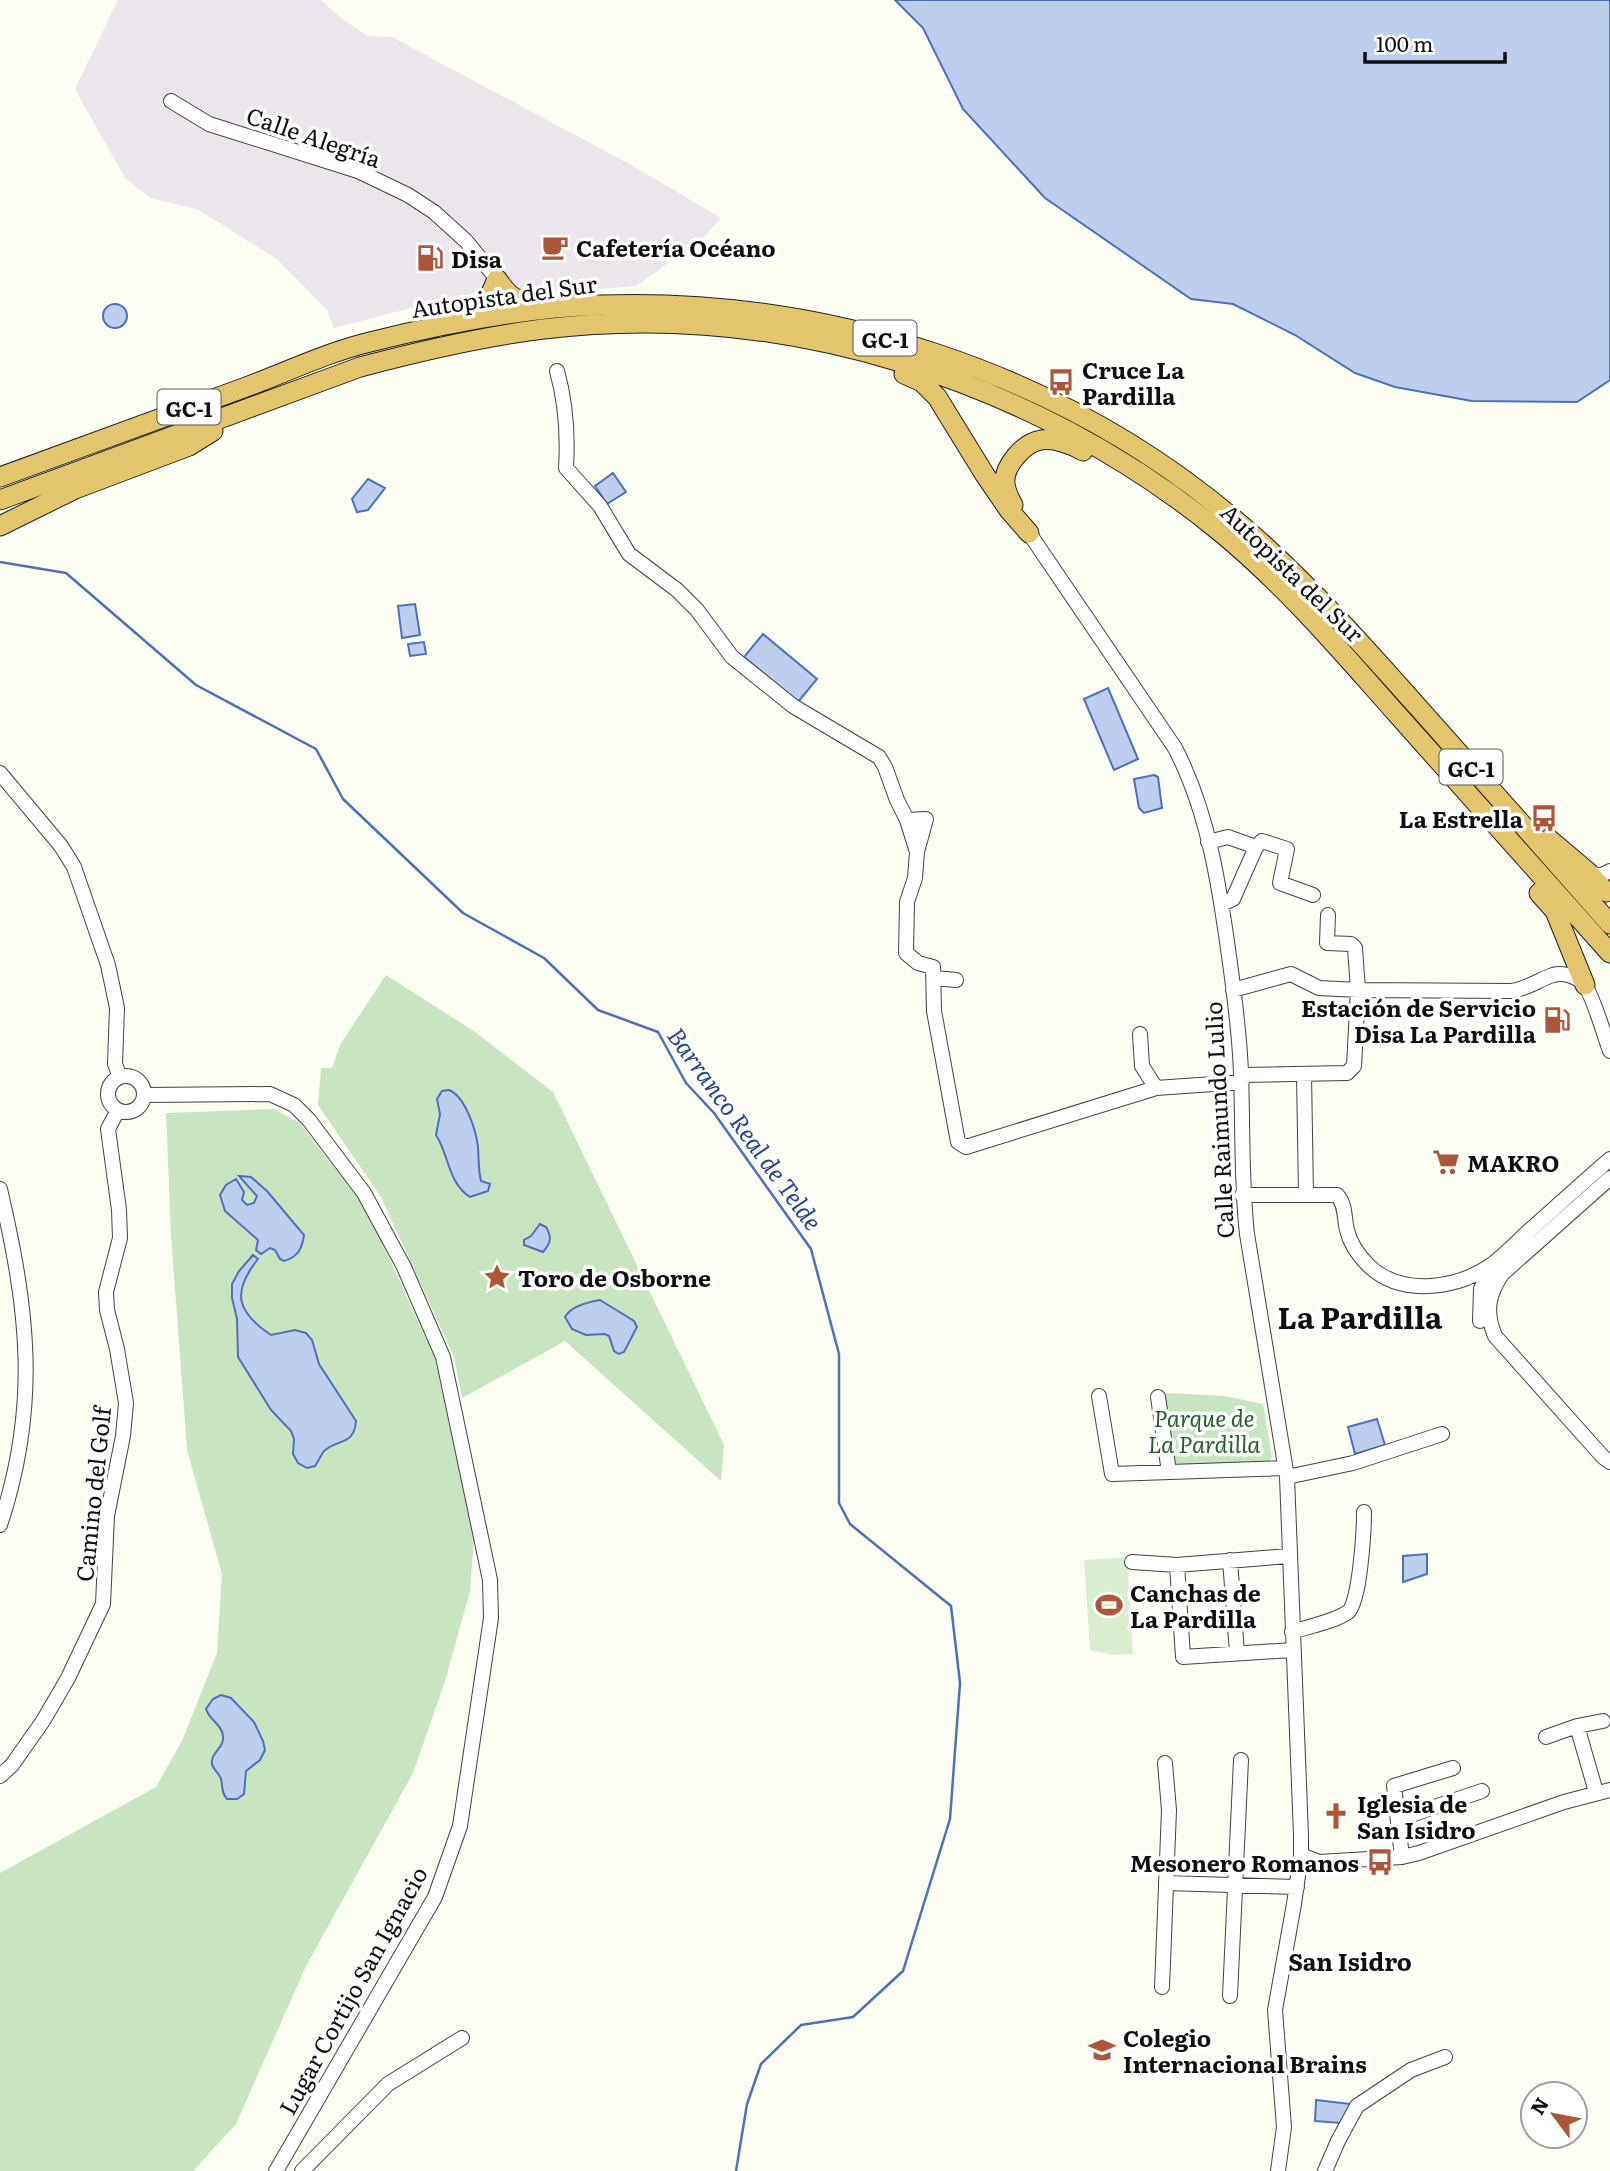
<svg xmlns="http://www.w3.org/2000/svg" width="1610" height="2171" viewBox="0 0 1610 2171" font-family="Literata,serif">
  <style>
    .industrial { fill: #ece5eb }
    .green { fill: #c8e4c0 }
    .pitch { fill: #dbedd1 }
    .water { fill: #beceef; stroke: #4e70bc; stroke-width: 2 }
    .lines { fill: none; stroke-linecap: round; stroke-linejoin: round }
    .stream { stroke: #4e70bc; stroke-width: 2.5 }
    .minor-casing { stroke: #424242; stroke-width: 16 }
    .highway-casing { stroke: #202020; stroke-width: 21 }
    .minor { stroke: #fff; stroke-width: 14 }
    .highway { stroke: #e2c56d; stroke-width: 19 }
    .labels { text-anchor: middle; dominant-baseline: central; stroke-width: 7; stroke-linejoin: round; paint-order: stroke }
    .shield { fill: #fff; stroke: #575757; stroke-width: 2 }
    .shield-label { font-size: 21px; font-weight: bold; fill: #0f0f0f }
    .street-label { font-size: 23px; fill: #0f0f0f; stroke: #fff }
    .poi-label { font-size: 23px; font-weight: bold; fill: #0f0f0f; stroke: #fff; text-anchor: start }
    .park-label { font-size: 23px; font-style: italic; fill: #275f2c; stroke: #fff }
    .water-label { font-size: 24px; font-style: italic; fill: #284491; stroke: #fff }
    .neighbourhood-label { font-size: 24px; font-weight: bold; fill: #0f0f0f; stroke: #fff }
    .district-label { font-size: 30px; font-weight: bold; fill: #0f0f0f; stroke: #fff }
  </style>
  <rect width="100%" height="100%" fill="#fcfdf3"/>
  <path class="industrial" d="M118,0h203l21,19 26,17 24,1 241,129 88,52 -18,20 -67,48 -111,9h-64l-127,33 -7,-18 -50,-51 -80,-50 -47,-11 -25,-20 -50,-89z"/>
  <path class="green" d="M386,975l89,57 78,60 171,353 -3,36 -156,-140 -103,57 -8,-41 -73,-160 -63,-92 3,-37h11l8,-23z
    M274,1109l26,14 68,88 67,148 39,179 -4,53 -25,90 -32,92 -107,193 -70,158 -43,47h-193v-298l156,-86 26,-46 35,-88 5,-79 -35,-124 -16,-216 -5,-121z
    M1167,1393l58,3 38,8 9,53 -5,7 -86,3 -8,-6 -11,-66z"/>
  <path class="pitch" d="M1127,1557l6,97 -20,1 -23,-5 -6,-90z"/>
  <path class="water" d="M895,0h715v380l-33,22 -105,-1 -77,-14 -40,-14 -60,-38 -62,-31 -42,-5 -146,-101 -82,-89 -40,-81z
    M103 316a12 12 0 1 1 24 0a12 12 0 1 1-24 0Z
    M613,473l13,19 -19,12 -12,-18z
    M368,479l17,9 -17,22 -11,2 -5,-13z
    M415,604l5,31 -18,3 -4,-32z
    M763,634l54,45 -19,23 -54,-45z
    M424,642l2,12 -16,2 -2,-12z
    M1108,688l30,71 -24,11 -30,-71z
    M1154,775l4,2 4,31 -18,5 -5,-5 -5,-29z
    M449,1090c16,6 27,40 29,57 1,12 0,22 3,34l9,3 -2,7 -18,6c-22,-14 -21,-42 -34,-62l4,-21 -3,-15 5,-8z
    M239,1176l12,1 16,14 37,44c-2,14 -6,22 -20,26l-4,-2 -5,-9 -5,-2 -9,6 -5,-4 2,-10 -33,-29 -5,-16 6,-10 10,-6 8,13 -2,8 5,5 7,-2 3,-7z
    M540,1224l6,3c6,10 5,16 -3,25l-19,-7v-5l7,-4z
    M253,1255l5,4c-27,34 -21,53 13,76l24,-5 11,3 6,7 7,24 37,57c-2,25 -17,17 -32,30 -3,4 -6,11 -9,15l-8,2 -9,-5 -5,-9 1,-15 -3,-8 -20,-21 -33,-53 -1,-38 -5,-21v-14l7,-13z
    M600,1300l34,21 3,6 -13,25 -5,2 -5,-3 -5,-15 -4,-2 -19,1 -14,-6 -7,-12c6,-11 23,-15 35,-17z
    M1377,1419l8,26 -30,9 -7,-27z
    M1427,1554v20l-24,8v-26z
    M221,1695l10,3 23,24 9,19 2,9 -5,10 -14,11 -2,23 -7,5h-10c-6,-7 -4,-11 -6,-20 -2,-7 -11,-11 -9,-19 2,-10 12,-12 11,-24 -1,-12 -14,-16 -17,-27l7,-10z
    M1316,2100l35,4 -10,19 -26,-2z"/>
  <g class="lines">
    <path class="stream" d="M0,562l66,11 130,112 120,64 27,50 120,114 81,45 54,52 60,22 28,51 28,30 97,136 28,105v149l11,21 101,82 9,77 -10,136 -47,152 -50,46 -52,8 -40,39 -14,40 -11,67"/>
    <defs>
      <path id="minor" d="M171,101l38,23 149,47 50,24 26,17 32,29 31,38
        M557,371c9,32 11,64 9,97l34,38 29,48 48,36 20,20 35,47 61,49 86,51 6,10 12,33 10,20 10,32 -2,26 -8,24 -1,51 12,10 15,4 1,44 24,131 8,5 190,-59 86,-6
        M1029,533l146,215c34,65 45,142 55,215 5,38 10,74 11,111 2,54 0,107 6,160l40,243 14,358v20l-7,49 -19,106 9,117 -6,44
        M0,773l61,73 13,21 34,98 9,43 -2,56 5,13
        M907,820l19,-1 -9,33
        M1208,842l20,-5 28,10
        M1256,847l6,-6 25,8 -7,34 33,12
        M1588,872l12,4 10,-5
        M1222,904l11,-5 23,-52
        M935,978l21,2
        M1233,990l58,-16 28,14 39,2 153,1c16,-2 27,-11 42,-16 10,-3 23,1 31,9 8,9 21,53 26,67
        M1140,1034l2,32 14,22
        M1304,1074l2,120
        M1241,1075l106,-2 7,-7 4,-76 -3,-42 -4,-4 -24,-1 1,-28
        M108 1094a18 18 0 1 1 36 0a18 18 0 1 1-36 0Z
        M144,1095l126,-1 24,11 15,15 55,73 40,74 39,90 47,223 1,38 -31,208 -25,71 -159,274
        M1610,1178l-108,96c-14,21 -17,38 -7,62l108,121 7,5
        M0,1189c28,120 40,216 0,336
        M1242,1195h95c9,9 7,24 10,35 3,14 13,27 22,36 34,32 91,22 125,-3 12,-10 24,-22 36,-33 26,-23 53,-48 80,-71
        M1480,1321l1,-32 12,-25
        M1099,1396l13,78 173,-6
        M1158,1397l11,75
        M1287,1477l66,-14 89,-29
        M1230,1560l7,93
        M1132,1562l45,3 112,-9
        M1177,1565l6,92 110,-7
        M1292,1632c17,-6 42,-10 56,-20 12,-9 16,-83 16,-100
        M1577,1726l19,66
        M1546,1737l31,-11 26,-5
        M0,1776l12,-11 31,-44 25,-43 35,-74 4,-88 16,-80 3,-33 -9,-54 -10,-39 -1,-18 14,-54 -1,-28 -11,-81 10,-19
        M1399,1819l83,-28
        M1301,1855l18,7 83,-5 17,-4 145,-51 46,-12
        M1402,1857l-8,-71 59,-18
        M1166,1883l131,4
        M1162,1987l7,-177 -4,-47
        M1230,1996l11,-236
        M302,2171l86,-87 74,-46
        M1325,2171l13,-30 19,-35 54,-36 34,-13"/>
      <path id="highway" d="M497,279c15,22 20,23 45,20
        M459,312c26,-5 28,-8 38,-33
        M904,374l18,8 15,15 48,78 24,35 20,23
        M0,477c82,-30 164,-60 246,-90 41,-15 82,-35 124,-45 75,-19 153,-34 230,-37 227,-8 460,67 634,214 68,57 125,122 183,187 65,73 129,145 193,218
        M0,500l360,-133c60,-16 120,-30 183,-38 239,-29 490,50 676,202 66,54 121,119 177,182 72,80 143,160 214,240
        M1013,505c-4,-7 -7,-13 -8,-21 -2,-17 18,-41 36,-44 13,-2 30,4 42,11
        M0,526l75,-37 114,-43 24,-15
        M1549,839l39,33 18,20
        M1539,893l16,18 30,74"/>
    </defs>
    <use href="#minor" class="minor-casing"/>
    <use href="#highway" class="highway-casing"/>
    <use href="#minor" class="minor"/>
    <use href="#highway" class="highway"/>
  </g>
  <defs>
    <symbol id="cafe-bare" viewBox="-9 -9 18 18"><path d="M-5.5-4.5H6V0H3Q3 3.5 0 3.5H-2.5Q-5.5 3.5-5.5 0ZM3-3.2v2h1.7v-2ZM-6 4.5H4V6H-6Z" fill="#ae5639" stroke="#fff" stroke-width="2.5" paint-order="stroke"/></symbol>
    <symbol id="fuel-bare" viewBox="-9 -9 18 18"><path d="M-5.5-6h7V0h2V4h1.3V-2.5L3-4.5l.8-.8L6-3V5H2.5V1h-1V6h-7ZM-4.2-4.7v3.2H.2V-4.7Z" fill="#ae5639" stroke="#fff" stroke-width="2.5" paint-order="stroke"/></symbol>
    <symbol id="bus-bare" viewBox="-9 -9 18 18"><path d="M-5-6H5V4H4V6H2V4H-2V6H-4V4H-5ZM-3.5-4V0h7V-4ZM-3.5 1.2v1.5H-2V1.2ZM2 1.2v1.5H3.5V1.2Z" fill="#ae5639" stroke="#fff" stroke-width="2.5" paint-order="stroke"/></symbol>
    <symbol id="supermarket-bare" viewBox="-9 -9 18 18"><path d="M-6-5.5h2.5l.6 2H6L4.5 2H-2.5L-4.4-4H-6ZM-1.5 3.2a1.3 1.3 0 1 0 .1 0ZM3 3.2a1.3 1.3 0 1 0 .1 0Z" fill="#ae5639" stroke="#fff" stroke-width="2.5" paint-order="stroke"/></symbol>
    <symbol id="sight-bare" viewBox="-9 -9 18 18"><path d="M0-6L1.8-2.2L6-1.7L2.9 1.2L3.7 5.4L0 3.3L-3.7 5.4L-2.9 1.2L-6-1.7L-1.8-2.2Z" fill="#ae5639" stroke="#fff" stroke-width="2.5" paint-order="stroke"/></symbol>
    <symbol id="stadium-bare" viewBox="-9 -9 18 18"><path d="M0-5a6.5 5 0 1 0 0 10a6.5 5 0 1 0 0-10ZM-3.5-1.8h7v3.6h-7Z" fill="#ae5639" stroke="#fff" stroke-width="2.5" paint-order="stroke"/></symbol>
    <symbol id="church-bare" viewBox="-9 -9 18 18"><path d="M-1.2-6h2.4v3.5h3.3v2.4h-3.3V6h-2.4V-.1h-3.3v-2.4h3.3Z" fill="#ae5639" stroke="#fff" stroke-width="2.5" paint-order="stroke"/></symbol>
    <symbol id="school-bare" viewBox="-9 -9 18 18"><path d="M0-5L7-2L0 1L-7-2ZM-4 1L0 2.5L4 1V4Q0 6-4 4Z" fill="#ae5639" stroke="#fff" stroke-width="2.5" paint-order="stroke"/></symbol>
  </defs>
  <g fill-rule="evenodd">
    <use href="#cafe-bare" x="536" y="228" width="38" height="38"/>
    <use href="#fuel-bare" x="411" y="239" width="38" height="38"/>
    <use href="#bus-bare" x="1042" y="363" width="38" height="38"/>
    <use href="#bus-bare" x="1525" y="799" width="38" height="38"/>
    <use href="#fuel-bare" x="1538" y="1001" width="38" height="38"/>
    <use href="#supermarket-bare" x="1427" y="1143" width="38" height="38"/>
    <use href="#sight-bare" x="478" y="1258" width="38" height="38"/>
    <use href="#stadium-bare" x="1090" y="1586" width="38" height="38"/>
    <use href="#church-bare" x="1317" y="1797" width="38" height="38"/>
    <use href="#bus-bare" x="1361" y="1843" width="38" height="38"/>
    <use href="#school-bare" x="1083" y="2031" width="38" height="38"/>
  </g>
  <g class="labels">
    <g class="shield">
      <rect x="853.5" y="320.5" width="63" height="35" rx="5"/>
      <rect x="157.5" y="389.5" width="63" height="35" rx="5"/>
      <rect x="1439.5" y="749.5" width="63" height="35" rx="5"/>
    </g>
    <g class="shield-label">
      <text x="885" y="338">GC-1</text>
      <text x="189" y="407">GC-1</text>
      <text x="1471" y="767">GC-1</text>
    </g>
    <g class="street-label">
      <text transform="translate(314 136) rotate(19)">Calle Alegría</text>
      <text transform="translate(504 295) rotate(-8)">Autopista del Sur</text>
      <text transform="translate(1293 572) rotate(44)">Autopista del Sur</text>
      <text transform="translate(1218 1120) rotate(-93)">Calle Raimundo Lulio</text>
      <text transform="translate(92 1494) rotate(-84)">Camino del Golf</text>
      <text transform="translate(352 1990) rotate(-61)">Lugar Cortijo San Ignacio</text>
    </g>
    <g class="poi-label">
      <text x="576" y="247">Cafetería Océano</text>
      <text x="451" y="258">Disa</text>
      <text x="1082" y="369">Cruce La<tspan x="1082" dy="26">Pardilla</tspan></text>
      <text x="1523" y="818" text-anchor="end">La Estrella</text>
      <text x="1536" y="1007" text-anchor="end">Estación de Servicio<tspan x="1536" dy="26">Disa La Pardilla</tspan></text>
      <text x="1467" y="1162">MAKRO</text>
      <text x="518" y="1277">Toro de Osborne</text>
      <text x="1130" y="1592">Canchas de<tspan x="1130" dy="26">La Pardilla</tspan></text>
      <text x="1357" y="1803">Iglesia de<tspan x="1357" dy="26">San Isidro</tspan></text>
      <text x="1359" y="1862" text-anchor="end">Mesonero Romanos</text>
      <text x="1123" y="2037">Colegio<tspan x="1123" dy="26">Internacional Brains</tspan></text>
    </g>
    <g class="park-label">
      <text x="1204" y="1417">Parque de<tspan x="1204" dy="26">La Pardilla</tspan></text>
    </g>
    <g class="water-label">
      <text transform="translate(746 1128) rotate(54)">Barranco Real de Telde</text>
    </g>
    <g class="neighbourhood-label">
      <text x="1350" y="1960">San Isidro</text>
    </g>
    <g class="district-label">
      <text x="1360" y="1316">La Pardilla</text>
    </g>
  </g>
  <g transform="translate(1554 2115) rotate(302)"><circle r="33" fill="#ffffff" stroke="#9f9f9f" stroke-width="2"/>
  <path d="M0-5L12 26L0 18L-12 26Z" fill="#ae5639"/>
  <text y="-10" font-size="19" font-weight="bold" text-anchor="middle" fill="#0f0f0f">N</text>
  </g>
  <path d="M1365 52v10h140v-10" fill="none" stroke="#0f0f0f" stroke-width="3.5"/>
  <text x="1376" y="52" font-size="21" fill="#0f0f0f" stroke="#ffffff" stroke-width="5" paint-order="stroke">100 m</text>
</svg>
